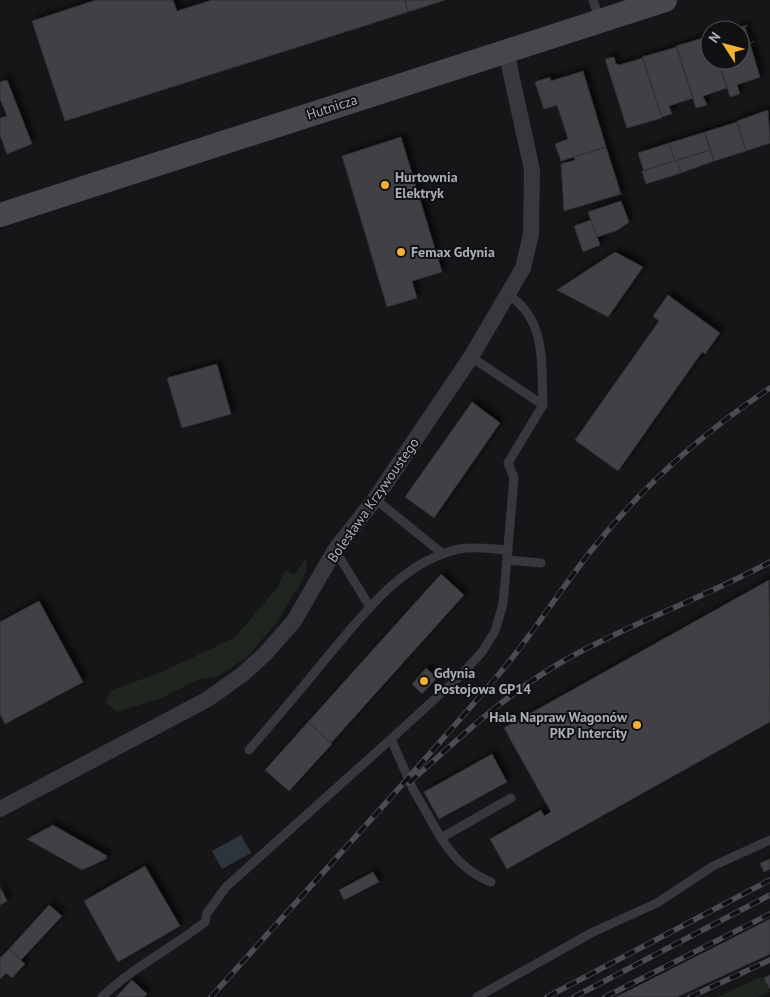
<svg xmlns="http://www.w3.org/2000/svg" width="770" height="997" viewBox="0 0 770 997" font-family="'PT Sans',sans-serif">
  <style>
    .green { fill: #1e261f }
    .water { fill: #2c353c }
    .building { fill: #404145; stroke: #303034; filter: url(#shadow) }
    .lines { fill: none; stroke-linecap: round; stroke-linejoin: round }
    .service { stroke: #37383d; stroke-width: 9 }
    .minor { stroke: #37383d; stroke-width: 16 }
    .secondary { stroke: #45474d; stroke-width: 24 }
    .rail-casing { stroke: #4a4c52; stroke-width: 5.5 }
    .rail { stroke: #111113; stroke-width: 4; stroke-dasharray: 11; stroke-linecap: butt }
    .poi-dot { fill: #f2b134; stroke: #111113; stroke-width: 2 }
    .labels { text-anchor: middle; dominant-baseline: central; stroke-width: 4; stroke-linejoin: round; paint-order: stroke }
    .street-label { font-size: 14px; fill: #a8adb8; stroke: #111113 }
    .poi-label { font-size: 14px; font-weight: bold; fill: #a8adb8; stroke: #111113; text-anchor: start }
  </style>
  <defs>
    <filter id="shadow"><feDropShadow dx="4.5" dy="-4.5" stdDeviation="2.5" flood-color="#0009"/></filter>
  </defs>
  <rect width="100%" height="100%" fill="#161618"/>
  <path class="green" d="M306,558l1,9 -5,14 -28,45 -28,32 -28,18 -21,4 -36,18 -44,14 -12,-10 6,-11 55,-21 68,-32 44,-51 7,-17 9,5z
    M758,978h6l6,14 -13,5h-39z"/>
  <path class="water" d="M241,835l10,18 -29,16 -10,-18z"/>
  <path class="building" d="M96,0h77l4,11 35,-11h193l3,12 -343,109 -33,-100z
    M405,0h40l-37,12z
    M748,25l-3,2 5,16 4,-2 -4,3 10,33 -23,8 3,9 -10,3 -12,-37h22v-30h-11z
    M710,36v24h8l9,28 -24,8 4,9 -11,3 -20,-62z
    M677,47l16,51 -24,8 3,8 -10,3 -20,-60z
    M614,57l2,7 3,1 24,-7 19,60 -35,10 -22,-69z
    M583,71l23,76 -45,14 -6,-17 13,-5 -11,-34 -13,4 -9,-27 15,-5 1,4z
    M7,80l25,64 -25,10 -7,-19v-17l7,-2 -7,-17v-17z
    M768,110l2,33 -24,8 -9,-30z
    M737,122l9,29 -32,10 -9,-29z
    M705,132l5,18 -35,11 -6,-18z
    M401,137l41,135 -30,9 5,17 -30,9 -45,-151z
    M669,143l6,18 -31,10 -6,-18z
    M606,147l15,47 -57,17 -3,-47 14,-4 -1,-3z
    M710,150l4,11 -33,12 -4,-13z
    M677,160l4,13 -35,11 -4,-13z
    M621,201l8,21 -11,8 -21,7 -9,-25z
    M591,220l9,25 -17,7 -9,-26z
    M615,252l28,15 -35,50 -51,-27z
    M668,295l52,38 -15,21 -3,-2 -84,119 -43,-31 84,-119 -6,-5z
    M217,364l14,50 -49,14 -15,-50z
    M472,402l28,21 -66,95 -29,-21z
    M441,574l23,21 -133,148 -23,-21z
    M769,580l1,142 -263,147 -17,-30 51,-29 3,6 7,-4 -47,-84z
    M39,601l44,81 -78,42 -5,-10v-92z
    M426,668l11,10 -15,16 -10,-10z
    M308,722l24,22 -43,47 -24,-21z
    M492,754l15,28 -68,37 -15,-27z
    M53,825l54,31 -1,3 -24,11 -55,-31z
    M770,859v10l-6,3 -4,-9z
    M145,866l35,60 -62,36 -34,-61z
    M373,872l6,10 -35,18 -5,-10z
    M0,887l7,14 -7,4z
    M49,905l13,11 -41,44 -12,-11z
    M770,919v35l-93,43h-61z
    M9,949l16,15 -13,14 -6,-5 -6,6v-21z
    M770,975v13h-1l-5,-10z
    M132,980l15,14 -3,3h-28z"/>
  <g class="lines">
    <path class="service" d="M593,0l7,21
      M509,295c38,27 32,67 34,110
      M471,357l72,48 -35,58 6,15 -11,126 -8,27 -13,21 -22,24 -69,63 22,50 28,49 70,-40
      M375,499l68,55
      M335,550l35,57
      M507,560l34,3
      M249,750c25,-29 50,-58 74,-88 37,-43 76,-100 136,-113 16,-3 32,0 49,1
      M441,838c13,20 27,35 50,44
      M102,997c31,-30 70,-49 103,-75l2,-9 19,-26 165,-148
      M477,997l116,-65 64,-29 56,-37 57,-26"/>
    <path class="minor" d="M0,809l208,-110 35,-25 22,-20 29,-33 41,-71 40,-51 96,-142 52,-89 8,-34 1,-64 -26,-119"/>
    <path class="secondary" d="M0,215l665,-215"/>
    <defs>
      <path id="rail" d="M409,783c50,-45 99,-91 158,-124 66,-37 137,-61 203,-97
        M211,997c98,-110 199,-218 294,-330 32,-39 58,-82 90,-121 49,-61 109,-114 175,-158
        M547,997l223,-117
        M574,997l196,-102
        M605,997l165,-83
        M690,997l80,-37"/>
    </defs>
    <use href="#rail" class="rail-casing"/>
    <use href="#rail" class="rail"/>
  </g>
  <g class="poi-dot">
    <circle cx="385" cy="185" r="5"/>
    <circle cx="401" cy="252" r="5"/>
    <circle cx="424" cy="681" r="5"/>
    <circle cx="637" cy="725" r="5"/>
  </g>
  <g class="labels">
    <g class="street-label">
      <text transform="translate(332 107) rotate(-18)">Hutnicza</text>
      <text transform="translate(373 500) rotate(-55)">Bolesława Krzywoustego</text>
    </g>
    <g class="poi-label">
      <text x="395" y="177">Hurtownia<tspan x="395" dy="16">Elektryk</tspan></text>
      <text x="411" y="252">Femax Gdynia</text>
      <text x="434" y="673">Gdynia<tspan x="434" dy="16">Postojowa GP14</tspan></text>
      <text x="627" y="717" text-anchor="end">Hala Napraw Wagonów<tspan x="627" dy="16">PKP Intercity</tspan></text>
    </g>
  </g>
  <g transform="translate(725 45) rotate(306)"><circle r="24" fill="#111113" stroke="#4d4f55"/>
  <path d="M0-4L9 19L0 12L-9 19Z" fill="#f2b134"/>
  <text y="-8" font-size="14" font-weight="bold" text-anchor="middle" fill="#a8adb8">N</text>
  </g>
</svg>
